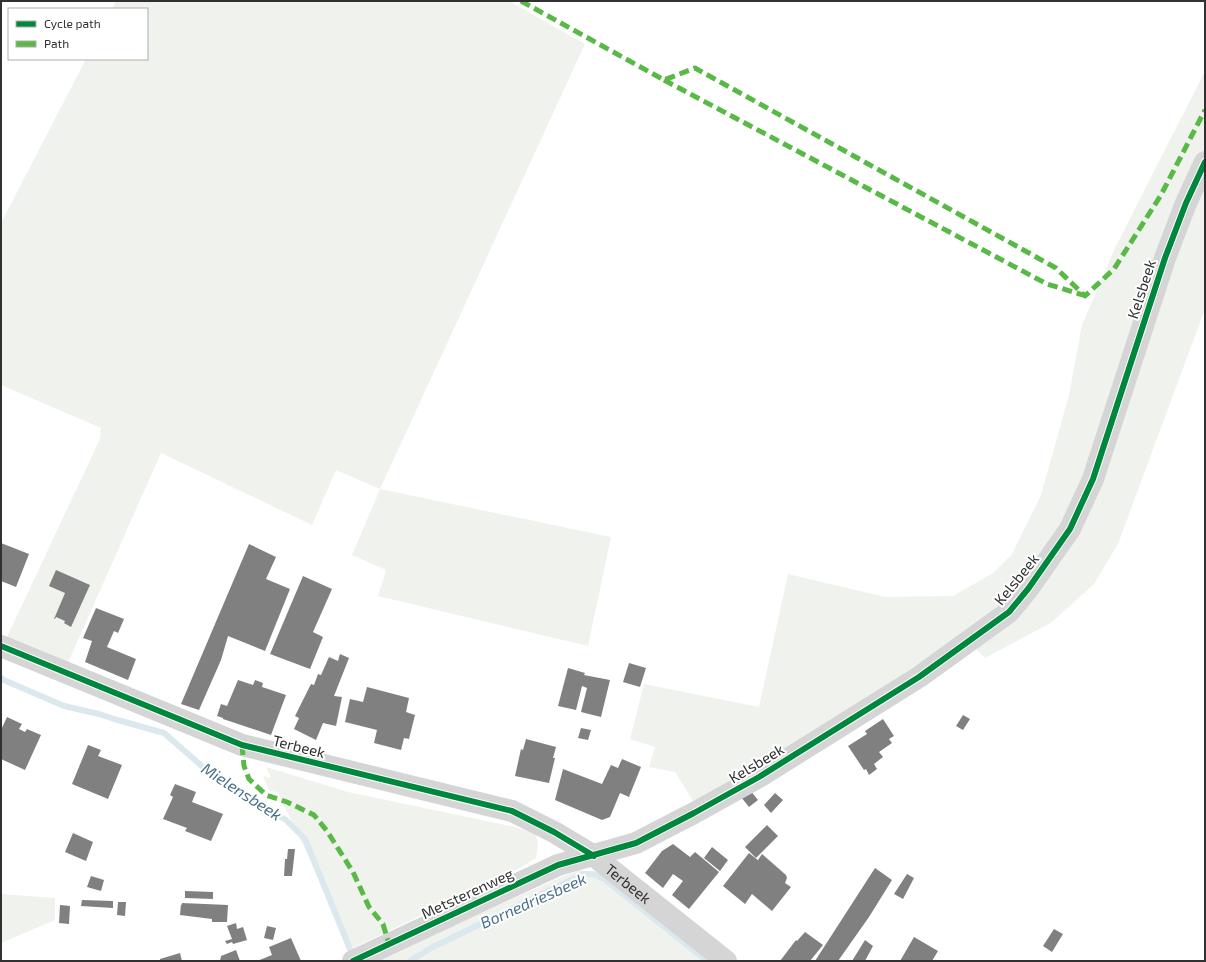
<svg xmlns="http://www.w3.org/2000/svg" width="1206" height="962" viewBox="0 0 1206 962" font-family="'Exo 2',sans-serif">
  <style>
    .green { fill: #f0f3ed }
    .lines { fill: none; stroke-linecap: round; stroke-linejoin: round }
    .stream { stroke: #dbe8ee; stroke-width: 6 }
    .building { fill: #808080 }
    .minor { stroke: #d5d5d5; stroke-width: 22 }
    .quiet { stroke: #58b947; stroke-width: 5; stroke-dasharray: 10 5; stroke-linecap: butt }
    .cycleway-casing { stroke: #fff; stroke-width: 8 }
    .cycleway { stroke: #00873e; stroke-width: 6 }
    .labels { text-anchor: middle; dominant-baseline: central; stroke-width: 4; stroke-linejoin: round; paint-order: stroke }
    .street-label { font-size: 15px; fill: #313131; stroke: #fff }
    .water-label { font-size: 16px; font-style: italic; fill: #487289; stroke: #fff }
  </style>
  <rect width="100%" height="100%" fill="#fff"/>
  <path class="green" d="M116,1h393l76,43 -205,445 231,48 -23,109 -210,-50 8,-26 -34,-15 28,-66 -44,-19 -24,55 -151,-72 -94,212 -60,-28 93,-198 1,-11 -100,-43v-162l85,-164h61v-50h-35z
    M1205,71v238l-87,235 -24,40 -43,39 -66,35 -23,-23 -124,82 -143,87 -20,-32 -26,-5 6,-20 -25,-8 14,-55 115,23 29,-133 97,23 68,-1 40,-23 19,-19 29,-59 28,-100 13,-70 33,-77z
    M266,767l82,25 167,35 21,7 2,10 -2,14 -16,10 -167,80 -75,-155 -9,-3 -6,-14 8,2z
    M581,870l16,4 109,87h-332l192,-86z
    M1,894l54,4v22l-54,23z"/>
  <g class="lines">
    <path class="stream" d="M1,678l5,3 58,25 35,8 15,5 50,14 47,41 18,13 57,33 19,19 45,110
      M410,961l21,-13 152,-74h10l11,5 103,82"/>
  </g>
  <path class="building" d="M1,543l28,11 -13,33 -15,-6z
    M249,544l27,13 -10,22 24,10 -25,62 -37,-15 -7,24 -22,50 -18,-6z
    M56,570l34,15 -19,42 -7,-4 1,-2 -9,-4 -1,2h-1l11,-26 -16,-7z
    M303,576l29,13 -19,43 10,5 -13,32 -40,-15z
    M96,608l28,11 -6,14 -4,-2 -7,16 29,12 -8,21 -43,-18 7,-21 -9,-3z
    M340,654l9,4 -15,38 8,1 -6,29 -13,-3 -7,17 -22,-11 5,-11 -4,-2 16,-32 3,1 4,-11 3,1 8,-18 9,4z
    M629,663l17,5 -6,19 -17,-5z
    M568,668l17,5 -1,2 26,5 -9,37 -20,-5 6,-24 -5,-2 -6,24 -18,-4z
    M238,680l15,5 2,-5 8,3 -1,4 24,8 -15,40 -48,-16v-1l-6,-2 4,-12 6,2z
    M367,687l42,11 -3,14 9,3 -6,24 -5,-1 -3,12 -27,-7 3,-13 -32,-8 5,-23 13,3z
    M963,715l7,4 -7,11 -7,-4z
    M7,717l15,7 -3,5 6,3 2,-3 14,6 -16,35 -24,-11v-29z
    M883,719l11,17 -5,3 3,4 -13,9 4,5 -9,7 3,5 -8,6 -3,-6 -2,1 -16,-24 19,-12 -2,-3z
    M581,728l10,2 -3,10 -10,-2z
    M526,739l30,8 -3,11h2l-6,25 -34,-7 6,-27 2,1z
    M88,745l13,5 -3,6 24,9 -14,34 -36,-15z
    M622,759l19,8 -12,30 -9,-4 -10,24 -8,3 -47,-20 8,-31 39,15 9,-19 7,3z
    M175,784l21,8 -4,10 31,12 -12,27 -26,-10 2,-3 -24,-9 10,-22 -3,-2z
    M750,790l8,10 -9,7 -8,-10z
    M775,793l8,7 -12,13 -7,-8z
    M767,825l11,11 -22,22 -11,-11z
    M73,833l20,9 -7,19 -21,-9z
    M673,844l17,13 5,-5 24,20 -30,37 -17,-14 11,-14 -10,-7 -10,14 -18,-15 17,-22z
    M712,847l16,13 -8,11 -16,-13z
    M288,849h7l-3,27h-8l1,-17h2z
    M749,853l10,8 -1,-1 4,-6 24,21 1,3 -2,5 6,4 -19,24 -20,-17 -7,10 -22,-18z
    M875,868l17,12 -23,37 -31,44h-23z
    M907,874l7,4 -11,21 -9,-5z
    M91,876l13,4 -3,11 -14,-4z
    M185,891l28,1v7l-28,-1z
    M82,900l31,1v7l-32,-2z
    M118,902h8l-1,14 -8,-1z
    M182,903l46,2 -1,17h-15v-3l-32,-4 1,-11 1,1z
    M60,905l10,1 -1,18 -10,-1z
    M236,923l1,6 6,-2 4,13 -14,4 -1,-2 -5,2 -2,-3 7,-2 -5,-13z
    M267,926l9,2 -3,12 -9,-2z
    M1054,929l9,5 -11,18 -9,-6z
    M805,932l18,13 -13,16h-30l16,-21 1,1z
    M914,937l24,14 -6,10h-32z
    M291,938l10,23h-44l15,-6 -3,-8z
    M865,940l8,6 -8,15h-13z
    M236,950l4,11h-20l1,-5z
    M180,953l2,8h-22v-2z"/>
  <g class="lines">
    <g class="minor">
      <path id="s1" d="M1,646l241,99 270,66 42,21 40,24 132,105"/>
      <path d="M353,961l205,-96 78,-22 58,-30 65,-36 160,-100 90,-65 19,-23 42,-60 23,-50 72,-221 21,-55 19,-41"/>
    </g>
    <path class="quiet" d="M521,1l143,79 31,-12 361,200 29,28 29,-27 47,-74 44,-85
      M664,80l383,204 36,11
      M242,745l2,21 5,13 17,16 21,7 27,13 13,16 26,41 16,35 14,17 6,20"/>
    <defs>
      <path id="cycleway" d="M1,646l241,99 270,66 42,21 40,24
        M353,961l205,-96 78,-22 58,-30 65,-36 160,-100 90,-65 19,-23 42,-60 23,-50 72,-221 21,-55 19,-41"/>
    </defs>
    <use href="#cycleway" class="cycleway-casing"/>
    <use href="#cycleway" class="cycleway"/>
  </g>
  <g class="labels">
    <g class="street-label">
      <text transform="translate(1141 289) rotate(-72)">Kelsbeek</text>
      <text transform="translate(1016 579) rotate(-51)">Kelsbeek</text>
      <text transform="translate(299 746) rotate(14)">Terbeek</text>
      <text transform="translate(756 763) rotate(-31)">Kelsbeek</text>
      <text stroke="none"><textPath href="#s1" startOffset="676">Terbeek</textPath></text>
      <text transform="translate(467 893) rotate(-25)">Metsterenweg</text>
    </g>
    <g class="water-label">
      <text transform="translate(242 791) rotate(33)">Mielensbeek</text>
      <text transform="translate(533 900) rotate(-24)">Bornedriesbeek</text>
    </g>
  </g>
  <rect width="1206" height="962" fill="none" stroke="#313131" stroke-width="4"/>
  <rect x="8" y="8" width="140" height="52" fill="#ffffff" stroke="#adadad"/>
  <rect x="16" y="21" width="20" height="6" fill="#00873e" stroke="#adadad"/>
  <text x="44" y="28" font-size="12" fill="#313131">Cycle path</text>
  <rect x="16" y="41" width="20" height="6" fill="#58b947" stroke="#adadad"/>
  <text x="44" y="48" font-size="12" fill="#313131">Path</text>
</svg>
